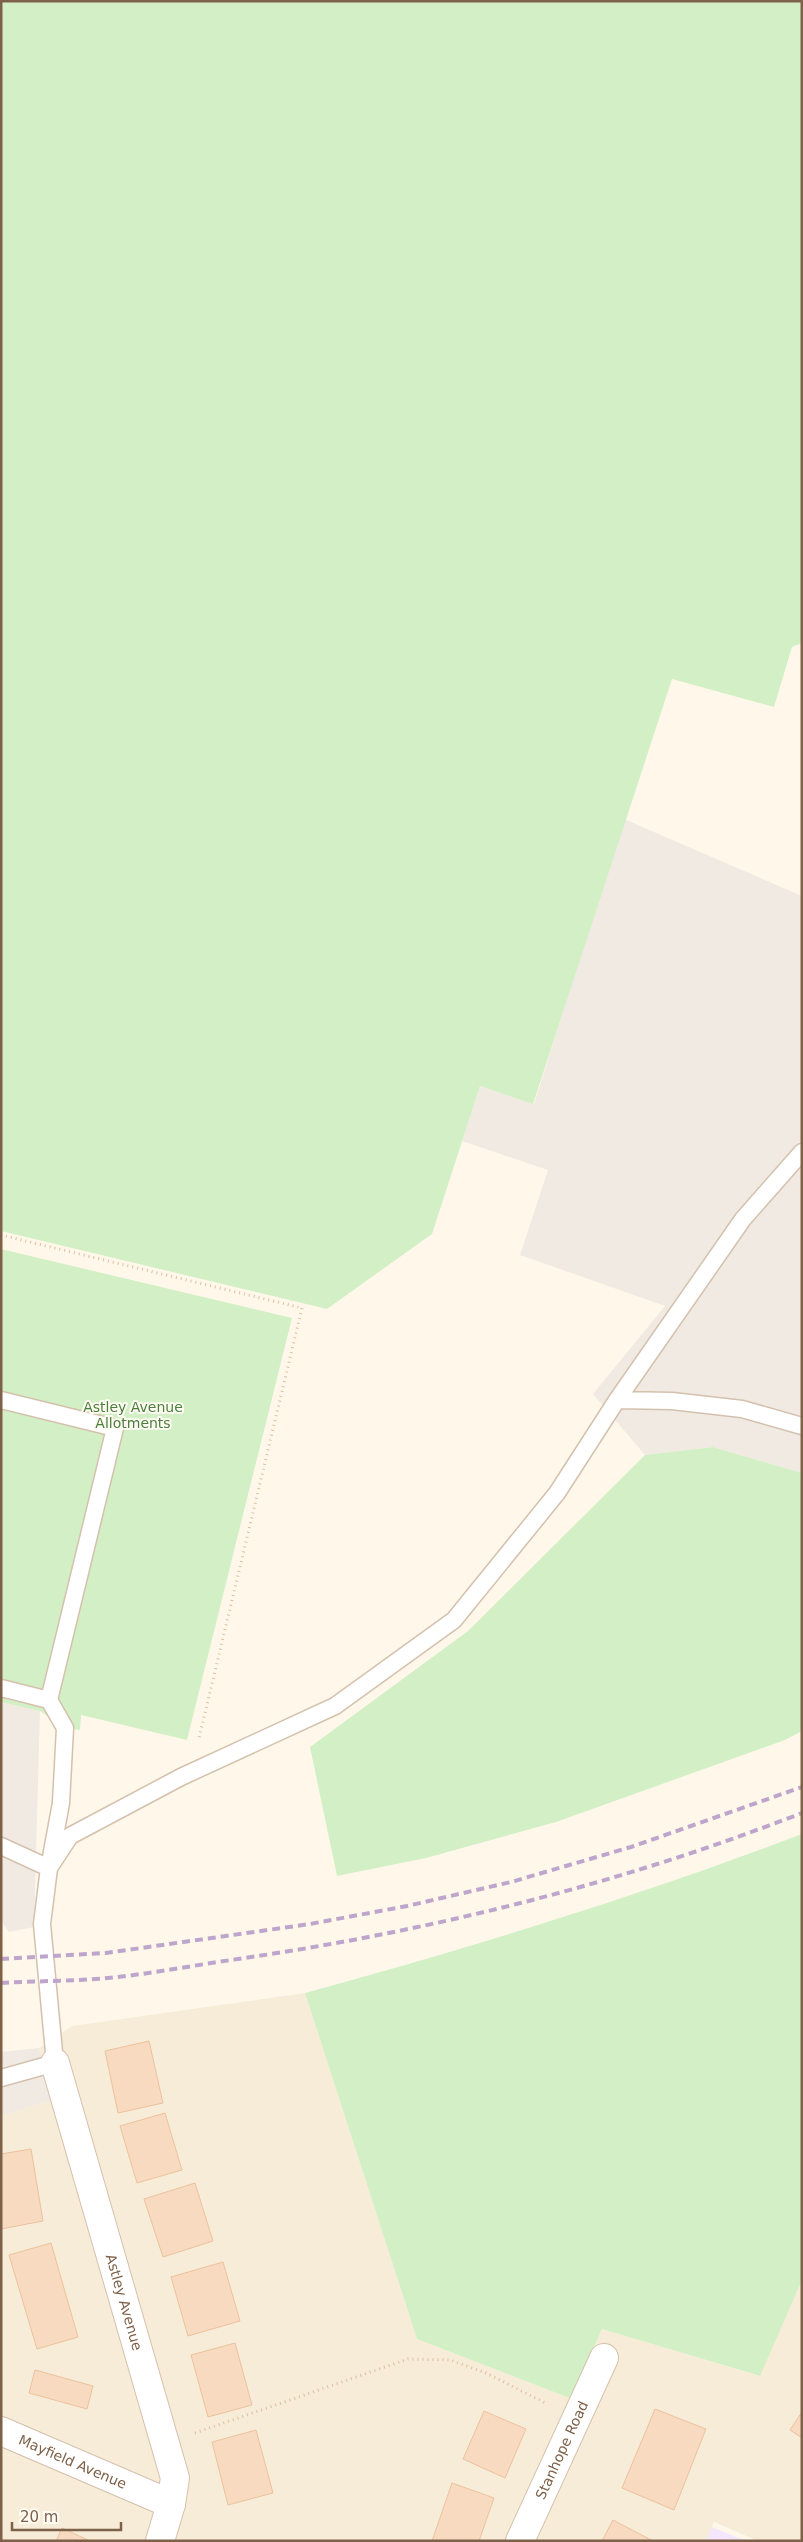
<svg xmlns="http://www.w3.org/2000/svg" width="803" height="2542" viewBox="0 0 803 2542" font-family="'DejaVu Sans',sans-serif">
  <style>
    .residential { fill: #f7ecd8 }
    .industrial { fill: #f0eae3 }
    .education { fill: #f6e6fc }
    .green { fill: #d3efc6 }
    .building { fill: #f7dabf; stroke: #ecc29d }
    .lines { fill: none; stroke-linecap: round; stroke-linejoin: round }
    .lane-casing { stroke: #d4c1ad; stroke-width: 19 }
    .street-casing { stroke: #d4c1ad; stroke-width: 30 }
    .path { stroke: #debea0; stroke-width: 3; stroke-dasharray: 1 4; stroke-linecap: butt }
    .lane { stroke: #fff; stroke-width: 16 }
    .street { stroke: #fff; stroke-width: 28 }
    .rail { stroke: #bda5cc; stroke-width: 4; stroke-dasharray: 8 5; stroke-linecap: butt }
    .labels { text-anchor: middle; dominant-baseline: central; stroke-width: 4; stroke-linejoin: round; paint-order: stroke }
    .park-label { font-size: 14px; fill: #4a7f3c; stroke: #fffbf3 }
    .street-label { font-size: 14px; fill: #7e6149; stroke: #fffbf3 }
  </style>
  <rect width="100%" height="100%" fill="#fff8ea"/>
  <path class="residential" d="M305,1993l112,346 155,60 30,-70 157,47 43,-96v261h-44l-44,-19 -8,19h-705v-425l51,-16 -13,-52 33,-22z"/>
  <path class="industrial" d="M624,819l178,77v577l-89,-26 -68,8 -52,-61 72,-88 -145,-51 28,-85 -86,-29 18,-55 54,18z
    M1,1702l39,9 -6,216 -25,5 -8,-11z
    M39,2048l13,52 -51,16v-64z"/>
  <path class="education" d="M712,2527l34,14h-40z"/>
  <path class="green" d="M1,1h801v642l-10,4 -18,60 -102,-28 -139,425 -53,-18 -48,148 -105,75 -326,-78z
    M1,1249l291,69 -105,422 -106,-25 -1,15 -15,-2 -25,-17 -39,-9z
    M713,1447l89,26v258l-17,9 -229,82 -130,36 -89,18 -27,-129 158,-116 177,-176z
    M802,1834v446l-42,96 -158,-47 -30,70 -155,-60 -112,-346c168,-46 334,-97 497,-159z"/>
  <path class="building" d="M149,2041l14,62 -45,10 -13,-62z
    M165,2113l17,57 -45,13 -17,-57z
    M31,2149l12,72 -42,8v-75z
    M195,2183l18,58 -50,16 -19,-58z
    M51,2243l27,94 -41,12 -28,-94z
    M223,2262l17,59 -52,15 -17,-59z
    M235,2343l17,62 -44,12 -17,-62z
    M35,2370l58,16 -6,23 -58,-16z
    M655,2409l51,20 -32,81 -52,-22z
    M484,2411l42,18 -21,49 -42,-19z
    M802,2412v26l-12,-8z
    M256,2430l17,63 -45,12 -16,-63z
    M452,2483l42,15 -15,43h-47z
    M613,2520l40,21h-51z
    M62,2528l28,13h-34z"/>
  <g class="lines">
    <defs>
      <path id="lane" d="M1,1400l114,28 -66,272 16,28 -4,75 -12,65 -48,-22
        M617,1400l55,1 70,8 60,17
        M1,1688l48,12
        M1,2078l54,-15 -13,-139 7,-56 21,-32 111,-59 154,-71 119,-86 103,-127 60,-93 126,-181 59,-67"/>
      <g id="street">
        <path id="s1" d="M55,2063l120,415 -4,26 -11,37"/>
        <path id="s2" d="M1,2431l170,73"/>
        <path id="s3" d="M520,2541l84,-183"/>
      </g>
    </defs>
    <use href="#lane" class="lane-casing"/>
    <use href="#street" class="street-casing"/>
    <path class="path" d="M1,1235l301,73 -103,430
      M195,2433l213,-74 42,1 36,13 61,31"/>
    <use href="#lane" class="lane"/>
    <use href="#street" class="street"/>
    <path class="rail" d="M1,1959l105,-6 204,-29 97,-18 104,-24 120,-35 171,-60
      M1,1983c36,-2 72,-2 107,-5 41,-4 82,-12 123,-18 196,-28 386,-75 571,-147"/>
  </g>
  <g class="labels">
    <g class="park-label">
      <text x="133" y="1407">Astley Avenue<tspan x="133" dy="16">Allotments</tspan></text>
    </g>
    <g class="street-label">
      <text stroke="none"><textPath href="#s1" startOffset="249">Astley Avenue</textPath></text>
      <text stroke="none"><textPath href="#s3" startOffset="100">Stanhope Road</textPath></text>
      <text stroke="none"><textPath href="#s2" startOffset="78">Mayfield Avenue</textPath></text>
    </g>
  </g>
  <rect width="803" height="2542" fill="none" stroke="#7e6149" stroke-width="5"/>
  <path d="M12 2522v8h109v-8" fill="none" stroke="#7e6149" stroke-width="2.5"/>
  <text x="20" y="2522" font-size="15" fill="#7e6149" stroke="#fffbf3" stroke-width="4" paint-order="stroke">20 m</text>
</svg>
